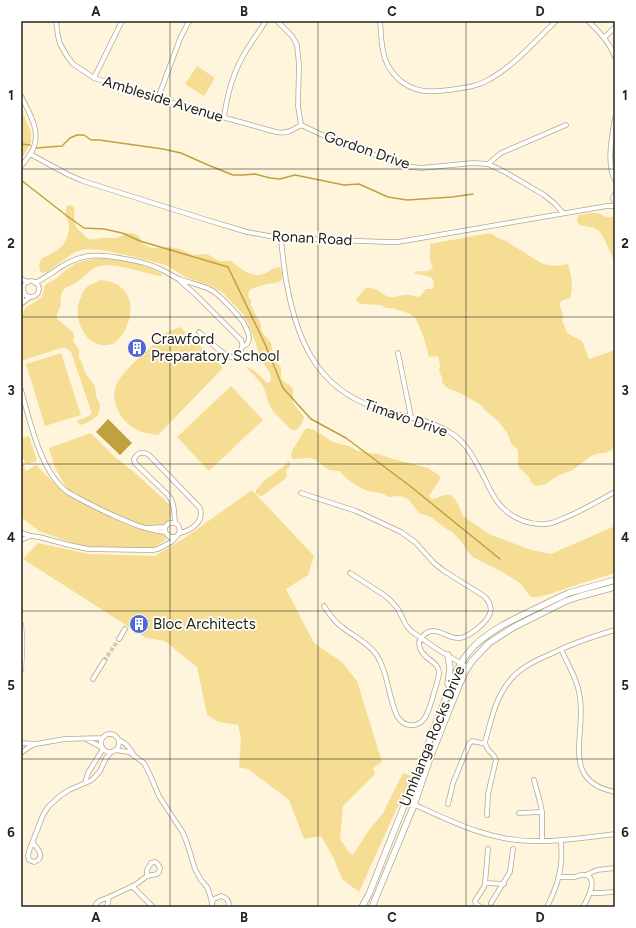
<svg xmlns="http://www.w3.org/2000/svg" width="636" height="928" viewBox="0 0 636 928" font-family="Figtree,sans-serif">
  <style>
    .green { fill: #f6dd94 }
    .water { fill: #c0a140 }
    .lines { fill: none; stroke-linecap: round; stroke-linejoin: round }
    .stream { stroke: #c0a140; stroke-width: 1.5 }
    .minor-tunnel { stroke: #d3cbb5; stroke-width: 4; stroke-dasharray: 4 2; stroke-linecap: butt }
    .minor-casing { stroke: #b2a88b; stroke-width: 5.5 }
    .tertiary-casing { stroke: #b2a88b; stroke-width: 6 }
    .secondary-casing { stroke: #b2a88b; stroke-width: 7 }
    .minor { stroke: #fff; stroke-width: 4 }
    .tertiary { stroke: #fff; stroke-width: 5 }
    .secondary { stroke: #fff; stroke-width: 5.5 }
    .grid { fill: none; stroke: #272318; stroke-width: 1; stroke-opacity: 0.55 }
    .labels { text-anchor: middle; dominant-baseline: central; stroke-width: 3.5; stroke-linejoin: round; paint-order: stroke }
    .street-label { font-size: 15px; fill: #272318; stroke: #fff }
    .poi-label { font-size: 15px; fill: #272318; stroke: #fff; text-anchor: start }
    .neatline { fill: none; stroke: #272318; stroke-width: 1.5 }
    .grid-label { font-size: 13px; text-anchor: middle; font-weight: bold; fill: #272318 }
  </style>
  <rect width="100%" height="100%" fill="#fef5dc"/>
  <path class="green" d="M197,66l18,12 -11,18 -19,-12z
    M21,108l10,24v10l-10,18z
    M71,205l2,1c3,5 0,12 2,18 1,4 5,7 8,10 2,2 4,5 7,5 4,2 10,-2 15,-1 7,0 15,1 20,-5h7l7,3 4,8 9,4 16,-1 12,2 13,6 14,-1 12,7h12c9,7 20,17 32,13 6,-2 10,-7 17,-7l3,7 -1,6 -6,3 -9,1 -14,4 -4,3 -1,6 3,3v5l3,7 6,10 2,10 9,11 3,17 7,7v12l9,7 3,3v14l11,14c-1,5 -6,17 -14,12 -2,-2 -4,-5 -6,-7 -5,-5 -11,-9 -14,-16 -3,-6 -4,-14 -7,-20 -4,-7 -12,-12 -17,-19 8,1 15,10 21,16l3,-1 1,-4 -1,-5 -10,-15 -4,-14 -7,-19 -6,-11 -21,-22 -16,-8 -19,-6 -21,-13 -40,-10 -24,-5 -16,-1 -11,3 -28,20 -5,1c-4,-4 -3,-9 -1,-14 13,-7 23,-10 27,-25 1,-3 1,-6 1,-10 -3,-8 -5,-8 -2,-18z
    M591,213h7l8,4h9v46c-4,-8 -11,-28 -17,-33 -5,-3 -13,-4 -19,-5l-2,-4 1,-5 1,-1z
    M490,233l8,5 8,3 35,22c11,4 16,3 27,1 3,11 6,22 2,34l-7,2 -3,3v4l3,7 -1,6 5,13 7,4 8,4 7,18 26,-9v96l-5,5 -5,2h-5l-9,3 -18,14 -16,6 -11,8 -8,2 -4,-1 -2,-2 -3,-6 -10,-9 -1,-5v-13l-7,-7 -3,-9 -10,-13 -12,-10 -5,-6 -23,-13 -7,-2 -5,-3 -4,-5v-5l-3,-5 1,-7 -2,-9 -9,1 -6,-22 -8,-18 -7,-4 -16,-5h-5l-7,-3 -19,-1 -4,-2 -1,-3 10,-11c14,-1 13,6 24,9 5,1 8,-1 13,-2 5,-1 10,1 16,2 3,-2 4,-5 7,-8h6l1,-1 1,-6 -2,-4 -9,-3 -7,-1 -2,-2c7,-2 14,2 19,-5l-3,-6v-17z
    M100,258c19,1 44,6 61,15l1,2 -1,1c-17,-2 -52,-17 -67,-8 -6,4 -11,10 -17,14 -6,4 -14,4 -16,13 -1,3 0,7 0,10 -2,6 -5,7 -4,14l16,13 1,4 -1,5 6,9v8l2,3 5,13 9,12 1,10 4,8 -1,9 -2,3 -10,7 -7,2 -3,-3 1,-2 11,-4 3,-2 -21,-62 -5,-4h-5l-40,13v-42l4,-11 16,-10 2,-5 2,-8 12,-7 9,-8 10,-7 12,-3z
    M101,280c29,3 36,26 24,50 -3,5 -7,11 -12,14 -3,1 -9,1 -12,1 -7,-1 -13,-6 -17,-12 -7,-12 -9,-24 -3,-36 1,-3 3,-8 6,-10 4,-3 10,-5 14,-7z
    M180,327l43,41 -65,67c-8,-1 -15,-2 -21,-5 -14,-7 -26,-25 -22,-41 3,-14 23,-30 33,-39 5,-5 10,-12 15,-15 6,-4 11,-6 17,-8z
    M61,353l20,62 -36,11 -19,-62z
    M231,386l32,34 -54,51 -32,-34z
    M307,428l7,2 19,12 16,4 9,5 20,3 15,5 35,9 12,8v3l-11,17 2,3c9,0 11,-6 20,-4l6,7 6,14 26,18 42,16 20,4 64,-28v47c-12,4 -24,7 -36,11 -14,4 -35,14 -48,13l-11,-14 -16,-10 -31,-16 -5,-5 -7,-11 -10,-10 -6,-3 -14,-11 -12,-4 -10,-13 -3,-2 -7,-2 -10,1 -8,-4 -14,-2 -16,-9 -8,-7 -2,-3 -3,-1 -9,-1 -15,-11 -7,-1 -15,1 -1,-5 1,-3 12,-20z
    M91,433l24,24 20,16 35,32 1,11 -4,7 -5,3 -15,1 -56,-23 -22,-12 -14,-24 -6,-20z
    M29,436l8,25 -11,3 -1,-1 -4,-11v-13z
    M21,458l5,13 10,-6 27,27 30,16 77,28 -16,12h-67l-48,-17 -18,-14z
    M289,461l1,5 -4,5 1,5 -2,3 -7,5 -16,12 -4,-1 -2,-2v-3l9,-10 18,-13z
    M252,490l62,66 -6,19 -22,14 28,54 28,19 15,19 25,81 -9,6 2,6 -32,32 -3,33 9,13 4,3 16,-25 14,-17 20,-40 9,3 -6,17 -2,1 -2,7 -5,7 -38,84 -17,-13 -8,-20 -13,-23 -17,3 -15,-39 -41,-31 -9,-2 2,-29 -3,-13 -19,-3 -12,-7 -10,-48 -32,-26 -19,-3 -123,-79 15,-16 51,11 66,2 31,-19z"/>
  <path class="water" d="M108,419l24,24 -12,12 -24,-23z"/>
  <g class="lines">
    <path class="stream" d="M21,141l1,3 -1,5
      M22,144l8,1
      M36,148l26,-2 8,-8 7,-3h7l7,5h8l64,9 18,4 27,12 25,10h10l12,-1 15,4 10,1 15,-4 49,10 15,-1 29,13 19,3 45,-3 21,-3
      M21,180l46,36 17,12 20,1 18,4 18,8 88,26 37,77 18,44 28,31 35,19 64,48 90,73"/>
    <path class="minor-tunnel" d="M104,661l15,-22"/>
    <defs>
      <path id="minor" d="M56,21l2,15 2,8 7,12 6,8 21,14 92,29 90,25c11,2 15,-1 25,-7
        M277,21l15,15 5,9 2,20 -1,41 3,19
        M380,21c1,10 1,20 3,30 4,21 20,37 41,40 8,1 17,0 25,-1 14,-2 28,-3 41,-11 25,-14 45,-38 66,-58
        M588,21c11,10 22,22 27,36
        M604,38l11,-11
        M94,78l28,-57
        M21,96c9,19 22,37 10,57 -3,4 -6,9 -10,13
        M158,98l22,-59 9,-18
        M224,117c3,-21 8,-41 18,-59 7,-13 16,-25 24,-37
        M615,118c-3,19 -9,45 0,62
        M301,125l28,13 75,28 17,2 52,-5 15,1 17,8 39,23 10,8 9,10
        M30,154l39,21 14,6 124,39 40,12 34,6 106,4h11l209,-36h8
        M488,164l13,-11 65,-28
        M615,194l-2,4 2,6
        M281,238c1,14 3,28 5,42 10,57 29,107 88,127 26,10 56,11 80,28 15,11 22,28 31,44 4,9 9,19 15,26 13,15 33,22 52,18 6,-2 12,-5 17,-7 16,-7 31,-16 46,-24
        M21,279l7,3
        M179,280l16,14 46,46c3,6 0,14 -6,18 -11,-1 -27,-18 -36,-26
        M23 289a8 8 0 1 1 16 0a8 8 0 1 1-16 0Z
        M35,283c20,-10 31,-24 54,-27 16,-2 54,5 69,12 7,3 14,8 21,11 11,4 22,6 32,11 8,4 27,25 32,32 3,5 6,12 6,17l-2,5 -5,3
        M21,301l3,-9
        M21,304l9,-7
        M398,353l13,64
        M21,390c9,31 19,79 44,100 3,3 8,5 13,8 10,5 19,10 30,15 18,8 36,17 57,19
        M301,493l55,18 45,21 14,10 19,21 10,8 40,25c13,13 5,23 -7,33 -5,4 -11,9 -18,9 -10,1 -17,-8 -27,-7 -5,0 -11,6 -13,11 0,3 0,4 1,6 3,12 20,13 19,26 -2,9 -10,39 -15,45 -4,5 -9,7 -15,6 -6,-1 -9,-4 -12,-9 -9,-20 -9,-44 -21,-62 -9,-12 -23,-18 -34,-27 -8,-5 -13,-14 -18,-21
        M175,523h-6l-4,4v5l5,5c8,1 12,-5 8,-12l-3,-2c-1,-11 0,-21 -8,-29l-32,-31 -1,-4c4,-7 9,-8 15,-4l51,53c4,14 -8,22 -20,25
        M146,528l19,-1
        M21,533l10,3 8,1 30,8 19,4 55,1h10l5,-1 13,-7 6,-6
        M21,540l9,-4
        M350,573l34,22 6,5 8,9 8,16 5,6 26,18 30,18
        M119,639l6,-10
        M561,649c7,16 17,31 19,49 6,38 -20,83 35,94
        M93,679l11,-18
        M101 743a9 9 0 1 1 18 0a9 9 0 1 1-18 0Z
        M86,739l15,8
        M119,740c8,4 11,8 15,16
        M21,743l15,1 29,-5 37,-1
        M115,750l14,2 15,11 6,12 9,21 24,37 4,10 8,26 6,11 6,7 3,8 2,8
        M21,753l8,-6 6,-3
        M534,780l6,22 2,10v29
        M85,783l3,-10 15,-24
        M406,801c41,18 81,40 127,40 27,1 55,-4 82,-7
        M448,804l5,-21 16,-39 3,-3 10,2 3,-1
        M519,813l23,-1
        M487,815l1,-21 8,-34c-2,-8 -10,-8 -11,-18 5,-17 8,-35 17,-50 4,-7 9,-14 15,-19 11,-10 25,-15 38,-21 19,-9 39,-16 60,-22
        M33,843c5,6 13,15 1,19l-5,-2 -1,-4 1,-5 14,-36 5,-8 12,-11 9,-6 23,-10 8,-9 6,-13 5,-6
        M586,875l11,-5 18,-2
        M559,877c5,0 11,0 16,0 3,-1 6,-3 9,-2 16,1 3,25 -1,32
        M485,883l19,1
        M132,886l21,21
        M590,893h9l16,-1
        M491,903l19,-31 3,-23
        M95,907l1,-3 3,-3 10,-4 26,-12 12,-9 10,-2 2,-2 1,-4 -3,-5 -2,-1 -4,1 -4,7v6
        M107,907l2,-10
        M212,907v-4l2,-4 7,-3c6,1 8,5 8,11
        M481,907l-5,-3 -1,-3 9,-14 1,-4 3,-34
        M547,907c7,-14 13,-28 14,-44 1,-8 0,-15 0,-23"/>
      <path id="tertiary" d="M21,625l1,20 -1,24"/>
      <path id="secondary" d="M448,655l2,13 -2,16
        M362,907l7,-13 37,-93 48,-124c4,-9 8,-17 14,-24 19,-25 64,-42 92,-56l9,-4 46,-13
        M372,907l42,-102 16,-47 28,-70 7,-16 7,-11 17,-18 25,-16 52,-26 15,-5 34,-9"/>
    </defs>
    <use href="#minor" class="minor-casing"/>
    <use href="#tertiary" class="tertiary-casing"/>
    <use href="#secondary" class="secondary-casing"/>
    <use href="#minor" class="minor"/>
    <use href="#tertiary" class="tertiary"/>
    <use href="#secondary" class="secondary"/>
  </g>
  <path class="grid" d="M170,21v886M318,21v886M466,21v886M21,169h594M21,317h594M21,464h594M21,611h594M21,759h594"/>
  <defs>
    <symbol id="building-disc" viewBox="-11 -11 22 22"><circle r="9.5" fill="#4f65da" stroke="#fff"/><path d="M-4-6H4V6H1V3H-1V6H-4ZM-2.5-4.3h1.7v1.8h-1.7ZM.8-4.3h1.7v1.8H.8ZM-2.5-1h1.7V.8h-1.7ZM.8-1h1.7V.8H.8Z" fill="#fff"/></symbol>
  </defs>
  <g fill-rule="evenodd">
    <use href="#building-disc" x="126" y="337" width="22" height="22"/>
    <use href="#building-disc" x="128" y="613" width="22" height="22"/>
  </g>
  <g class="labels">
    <g class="street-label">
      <text transform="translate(163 99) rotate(17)">Ambleside Avenue</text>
      <text transform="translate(367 150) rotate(19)">Gordon Drive</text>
      <text transform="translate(312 238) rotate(3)">Ronan Road</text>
      <text transform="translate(406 418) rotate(19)">Timavo Drive</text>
      <text transform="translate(432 736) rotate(-68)">Umhlanga Rocks Drive</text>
    </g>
    <g class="poi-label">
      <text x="151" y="339">Crawford<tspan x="151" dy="17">Preparatory School</tspan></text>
      <text x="153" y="624">Bloc Architects</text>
    </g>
  </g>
  <rect width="636" height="928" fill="none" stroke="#ffffff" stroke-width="44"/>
  <rect x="22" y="22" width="592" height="884" class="neatline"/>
  <g class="grid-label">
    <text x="96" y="16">A</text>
    <text x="244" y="16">B</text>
    <text x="392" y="16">C</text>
    <text x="540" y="16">D</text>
    <text x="11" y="100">1</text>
    <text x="625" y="100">1</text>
    <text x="11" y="248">2</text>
    <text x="625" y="248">2</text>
    <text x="11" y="395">3</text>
    <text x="625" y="395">3</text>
    <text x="11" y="542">4</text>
    <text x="625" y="542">4</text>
    <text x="11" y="690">5</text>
    <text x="625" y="690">5</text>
    <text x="11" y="837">6</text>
    <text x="625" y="837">6</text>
    <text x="96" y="922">A</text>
    <text x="244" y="922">B</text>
    <text x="392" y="922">C</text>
    <text x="540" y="922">D</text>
  </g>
</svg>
